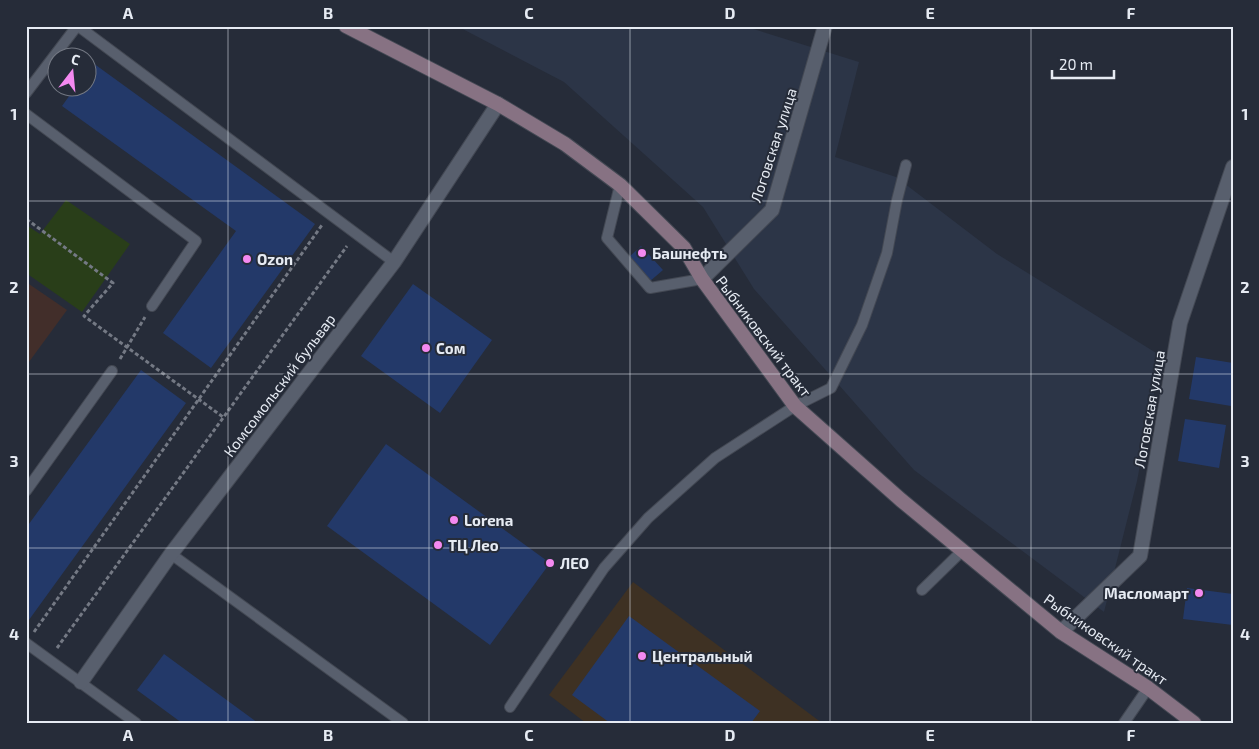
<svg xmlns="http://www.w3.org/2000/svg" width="1259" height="749" viewBox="0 0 1259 749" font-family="'Exo 2',sans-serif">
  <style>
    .commercial { fill: #3e3123 }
    .built { fill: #2c3547 }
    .education { fill: #422e2a }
    .green { fill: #293e19 }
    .building { fill: #233969 }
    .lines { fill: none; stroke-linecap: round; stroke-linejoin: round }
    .service-casing { stroke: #434853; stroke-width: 12 }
    .minor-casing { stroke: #434853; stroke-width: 16 }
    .secondary-casing { stroke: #434853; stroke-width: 16 }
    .path { stroke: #747984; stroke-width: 3; stroke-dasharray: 4 2.5; stroke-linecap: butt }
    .service { stroke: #585f6d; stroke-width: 10 }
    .minor { stroke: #585f6d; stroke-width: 14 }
    .secondary { stroke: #877283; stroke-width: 14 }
    .grid { fill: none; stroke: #e6ebf3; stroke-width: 1; stroke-opacity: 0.55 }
    .poi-dot { fill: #f489f0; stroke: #262c39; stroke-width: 2 }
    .labels { text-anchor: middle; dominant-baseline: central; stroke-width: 4; stroke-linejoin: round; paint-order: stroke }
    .street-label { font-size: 15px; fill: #e6ebf3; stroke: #262c39 }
    .poi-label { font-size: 15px; font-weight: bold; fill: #e6ebf3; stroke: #262c39; text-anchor: start }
    .neatline { fill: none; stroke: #e6ebf3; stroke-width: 2 }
    .grid-label { font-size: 16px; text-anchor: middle; font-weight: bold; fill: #e6ebf3 }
  </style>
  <rect width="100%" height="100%" fill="#262c39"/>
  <path class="commercial" d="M633,582l189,141h-236l-37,-28z"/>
  <path class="built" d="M457,26h287l115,36 -24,95 61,20 101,77 164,102 -24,125 -33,131 -190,-142 -160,-181 -51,-82 -139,-125z"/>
  <path class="education" d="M26,282l41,28 -41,56z"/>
  <path class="green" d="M66,200l64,44 -48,68 -56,-39v-48l14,9z"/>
  <path class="building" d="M93,63l222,161 -104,144 -48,-35 73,-102 -174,-125 13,-18h13v-18z
    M641,246l22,24 -14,12 -21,-24z
    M413,284l79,56 -52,73 -79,-57z
    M1196,357l37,6v28l-2,15 -42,-7z
    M141,370l45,33 -160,221v-96z
    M1185,419l41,6 -7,43 -41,-7z
    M386,444l164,119 -60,82 -163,-119z
    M1187,588l46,6v31l-50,-6z
    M629,616l131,95 -9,12h-141l-38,-28z
    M164,654l94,69h-76l-45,-33z"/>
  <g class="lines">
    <defs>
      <path id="service" d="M78,26l316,236
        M26,93l51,-67
        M26,114l170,127 -44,65
        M620,185l-13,53 43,50 52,-9
        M26,491l86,-120
        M171,554l232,169
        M922,590l41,-40
        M26,643l110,80
        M510,707l94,-139 44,-50 67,-60 80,-52 36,-18 31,-63 25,-72 10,-53 9,-35
        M1124,723l24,-35"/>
      <path id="minor" d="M702,279l70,-69 53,-184
        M1061,632l79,-76 40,-233 53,-156
        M81,682l90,-128 223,-292 104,-158"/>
      <path id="secondary" d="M346,26l152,78 67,40 55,41 64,63 18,31 93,127 106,94 160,132 87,56 46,35"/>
    </defs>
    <use href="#service" class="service-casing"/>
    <use href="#minor" class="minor-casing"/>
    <use href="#secondary" class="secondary-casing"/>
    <path class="path" d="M26,221h3l84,62 -29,33 139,101
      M120,359l25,-42
      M34,632l288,-407
      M57,648l290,-402"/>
    <use href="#service" class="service"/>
    <use href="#minor" class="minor"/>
    <use href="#secondary" class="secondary"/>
  </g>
  <path class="grid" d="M228,26v697M429,26v697M630,26v697M830,26v697M1031,26v697M26,201h1207M26,374h1207M26,548h1207"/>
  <g class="poi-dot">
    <circle cx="642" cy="253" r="5"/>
    <circle cx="247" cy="259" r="5"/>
    <circle cx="426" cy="348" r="5"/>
    <circle cx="454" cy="520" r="5"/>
    <circle cx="438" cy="545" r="5"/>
    <circle cx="550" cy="563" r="5"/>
    <circle cx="1199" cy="593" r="5"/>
    <circle cx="642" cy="656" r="5"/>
  </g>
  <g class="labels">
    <g class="street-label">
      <text transform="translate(773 145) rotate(-72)">Логовская улица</text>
      <text transform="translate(764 336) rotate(53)">Рыбниковский тракт</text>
      <text transform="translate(279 385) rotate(-53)">Комсомольский бульвар</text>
      <text transform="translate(1149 409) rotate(-80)">Логовская улица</text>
      <text transform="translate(1106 639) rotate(35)">Рыбниковский тракт</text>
    </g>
    <g class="poi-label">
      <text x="652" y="253">Башнефть</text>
      <text x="257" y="259">Ozon</text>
      <text x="436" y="348">Сом</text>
      <text x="464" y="520">Lorena</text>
      <text x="448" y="545">ТЦ Лео</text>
      <text x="560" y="563">ЛЕО</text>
      <text x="1189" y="593" text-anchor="end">Масломарт</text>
      <text x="652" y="656">Центральный</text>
    </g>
  </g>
  <rect width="1259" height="749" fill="none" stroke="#262c39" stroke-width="55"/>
  <g transform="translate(72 72) rotate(16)"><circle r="24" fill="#262c39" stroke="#737883"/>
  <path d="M0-4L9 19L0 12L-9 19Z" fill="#f489f0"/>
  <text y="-8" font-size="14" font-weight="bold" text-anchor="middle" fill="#e6ebf3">С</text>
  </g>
  <path d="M1052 70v8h62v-8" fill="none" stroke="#e6ebf3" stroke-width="2.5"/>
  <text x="1059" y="70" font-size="15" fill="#e6ebf3" stroke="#262c39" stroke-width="4" paint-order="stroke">20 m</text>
  <rect x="28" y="28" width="1204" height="694" class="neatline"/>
  <g class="grid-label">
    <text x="128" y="19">A</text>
    <text x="328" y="19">B</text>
    <text x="529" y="19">C</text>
    <text x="730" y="19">D</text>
    <text x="930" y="19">E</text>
    <text x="1131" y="19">F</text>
    <text x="14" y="120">1</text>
    <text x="1245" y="120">1</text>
    <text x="14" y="293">2</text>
    <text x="1245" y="293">2</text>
    <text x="14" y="467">3</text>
    <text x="1245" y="467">3</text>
    <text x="14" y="640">4</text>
    <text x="1245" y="640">4</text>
    <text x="128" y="741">A</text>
    <text x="328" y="741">B</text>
    <text x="529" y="741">C</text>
    <text x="730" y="741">D</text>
    <text x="930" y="741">E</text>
    <text x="1131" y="741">F</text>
  </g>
</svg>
